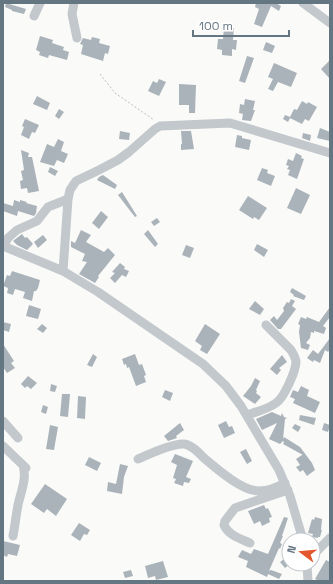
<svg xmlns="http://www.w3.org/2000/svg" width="333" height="584" viewBox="0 0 333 584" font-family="'Space Grotesk',sans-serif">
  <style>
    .building { fill: #aab3b9 }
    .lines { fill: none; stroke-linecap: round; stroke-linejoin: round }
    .path { stroke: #bbbfc2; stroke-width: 1; stroke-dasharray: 2 2; stroke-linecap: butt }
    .minor { stroke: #c3c8cc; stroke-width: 9 }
  </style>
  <rect width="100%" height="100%" fill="#fafaf8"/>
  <path class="building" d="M6,3l20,6 -2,5 -12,-3v-1l-7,-3z
    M256,3h20l5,3 -2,5 -8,-5 -9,21 -8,-3 5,-15 -4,-2z
    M224,27l10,1 -1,12h4l-1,10 -4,-1v7l-10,-1v-5l-5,-1 1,-10h5z
    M40,36l13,4 -1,3 12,4 -1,3 6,2 -2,8 -18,-5 -1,3 -9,-3 1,-3 -4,-2z
    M92,37l8,2 -1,4 11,3 -2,8 -3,-1 -2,8 -22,-7 2,-9 -3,-1 3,-6 8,2z
    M266,42l9,4 -3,7 -9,-3z
    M247,56l7,2 -9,25 -6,-2z
    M330,60v19l-9,-10z
    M274,63l23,10 -6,14 -13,-5 -5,9 -5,-2 5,-10 -5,-2z
    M159,79l7,3 -7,14 -11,-5 5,-10 4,2z
    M179,84l17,1 -1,28h-6v-8h-10z
    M37,96l13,7 -3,7 -14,-6z
    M245,99l10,2 -2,9h2l-4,11 -9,-1 1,-6 -4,-1 1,-9 4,1z
    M302,101l5,3 1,-2 9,5 -8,14 -4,-2 -3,5 -12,-6 -2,4 -5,-3 2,-4 5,2 4,-8 3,1z
    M59,109l5,3 -5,7 -4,-3z
    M25,119l14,6 -4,8 -3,-1 -3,7 -8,-4 3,-8 -2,-1z
    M320,128l10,4v9l-13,-3z
    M120,131l10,2 -1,7 -10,-1z
    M181,131h10l3,18 -13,1v-6h1z
    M303,133l8,2 -1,6 -8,-3z
    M237,135l5,1v2l9,2 -2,10 -14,-3z
    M58,139l6,3 -3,9 7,3 -4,9 -7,-3 -3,6 -14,-4 7,-18 7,3z
    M21,150l8,3 -1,4h4l7,34 -11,2 -1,-5 -6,1 -1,-8 3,-1 -2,-9 3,-1z
    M296,153l6,3 -1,2 3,1 -7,20 -9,-4 2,-5 -3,-1 2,-3 -3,-1 2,-6 5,2z
    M50,167l8,4 -3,5 -7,-4z
    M262,168l6,2 -1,3 8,3 -4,10 -14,-6z
    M103,175l14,10 -2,4 -18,-9 2,-3z
    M296,188l14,7 -9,19 -14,-6z
    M122,192l15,24 -2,1 -17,-22z
    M248,196l19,12 -8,12 -5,-3 -1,2 -14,-9z
    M14,200l6,2v-2l7,2 -1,1 11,3 -1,7 -2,3 -16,-5 -1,5 -14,-5v-8l10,3z
    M101,211l7,6 -9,12 -7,-6z
    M157,218l3,4 -6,4 -3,-4z
    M81,230l10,5 -5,7 18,10 4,-4 7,7 -17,21 1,1 -4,6 -16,-9 8,-12 -5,-1 3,-7 -14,-7v-6l4,2z
    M148,230l10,14 -3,3 -11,-13z
    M22,234l3,4 2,-1 6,7 -6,6 -10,-5 -4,-4z
    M43,235l4,5 -9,8 -4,-6z
    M257,244l11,6 -4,7 -10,-7z
    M186,245l8,3 -4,10 -8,-3z
    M120,263l5,4 -1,2 5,2 -3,6 -4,-2 -7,8 -5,-5 5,-5 -3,-1z
    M12,271l28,9 -2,8 -2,3h-2l-2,10 -9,-3 2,-6 -10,-3 -2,6 -6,-2 1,-5 -5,-2 4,-11 3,1z
    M292,288l14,8 -2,4 -11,-4 1,-1 -4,-3z
    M291,299l4,2 -3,5 4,3 -15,20h-3l-8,-9 4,-4 3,4 7,-9 -1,-3 4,-6 2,1z
    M255,301l9,8 -4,6 -11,-6z
    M29,305l12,4 -3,10 -12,-3z
    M330,307v10l-7,9 3,2 -2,6 -10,-3v2l-3,-1 -1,6 -4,5 4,2 -2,5 -7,-2 -2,-16 1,-7 -2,-1 3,-7 5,2 1,-2 12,5z
    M3,322l8,2 -2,8 -6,-2z
    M42,324l5,4 -4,5 -6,-4z
    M205,324l15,10 -13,20 -7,-4 2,-4 -7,-5z
    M330,338v11l-2,3 -3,-2 -5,13 -6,-3 -1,2 -6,-4 6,-8 5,4z
    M3,344l11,17 -3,2 4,5 -8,5 -4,-6z
    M93,354l4,3 -5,10 -5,-2z
    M135,354l4,11 3,-1 4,11 -2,1 2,6 -10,4 -7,-19 -2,1 -1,-4 -2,1 -2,-6z
    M282,355l5,7 -8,6 2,2 -4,5 -7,-6z
    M28,376l9,7 -6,6 -4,-3 -2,2 -4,-4z
    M255,378l5,3 -4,9 1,1 -1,2 5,4 -6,7 -12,-8 8,-10z
    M51,384l6,2 -2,6 -5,-1z
    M301,386l8,4 -2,6 13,6 -5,11 -22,-10 2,-4 -5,-2 3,-7 5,2z
    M165,390l8,3 -3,8 -8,-4z
    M62,394h8l-2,23 -8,-1z
    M78,396l8,1 -1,22 -8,-1z
    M43,405l5,2 -2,7 -5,-2z
    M272,412l9,4 1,-3 2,4 3,1 -2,1 -2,20 1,-2 16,10 12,16 3,7 -8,6 -4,-6 -3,2 -4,-5 4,-2 -4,-6 6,-4h1l-20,-11 1,-2 -1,-1 -3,3 -11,-5 8,-16 -15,7 -6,-11z
    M300,415l16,3 -2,7 -15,-5z
    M226,421l3,6 3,-1 3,7 -11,5 -6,-13z
    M180,423l4,7 -8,6 1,2 -9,3 -4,-5z
    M324,423l6,2 -2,7 -6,-2z
    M295,424l6,3 -3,5 -6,-4z
    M50,425l8,2 -4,23 -8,-1z
    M246,449l6,12 -5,3 -7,-12z
    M175,454l18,7 -7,16 5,2 -2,4 -5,-1 -1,4 -9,-3 2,-4 -3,-1 4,-13 -6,-3z
    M89,457l12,6 -4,8 -12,-6z
    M120,464l8,2 -4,11 -2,17 -15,-3 1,-9 8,2z
    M45,484l22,15 -11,17 -9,-7 -3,4 -13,-9z
    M264,505l2,4 2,-1 4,9 -3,1 1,4 -8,4 -2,-5 -6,3 -6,-13z
    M284,517l4,1 -6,18h1l-3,7 2,1 -2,5 -1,-1 -10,23 2,-1 11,4 -3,5 -11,-5 -1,3 -21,-10 2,-6 -10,-4 4,-7 9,4 3,-5 14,5z
    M315,517l7,2 -1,11h1l-2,7h-2v1l-6,-1 1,-3 -5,-1 4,-14 2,1z
    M79,523l11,7 -3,5 -3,-1 -4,7 -9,-6z
    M3,541l17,4 -3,11 -9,-2 -1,3 -4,-2z
    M287,557l2,3v4h1l-5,4 -5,-6z
    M326,560l4,2v19h-11l-4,-2z
    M163,561l5,16 -12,3 -1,-4 -7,2 -3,-12z
    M131,570l2,6 -8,2 -2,-6z"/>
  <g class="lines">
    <path class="path" d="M100,74l15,19 39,27"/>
    <path class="minor" d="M74,3l-2,11 5,24
      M303,3l27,20
      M34,16l6,-13
      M68,199l-20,8 -11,14 -20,9 -9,8 -5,8 60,25 35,21 105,72 23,22 15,20 38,64 11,26 13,44
      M63,271l5,-72 2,-9 6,-9 23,-11 19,-10 11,-8 26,-23 5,-3 70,-3 100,30
      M247,415c9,-3 21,-6 29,-12 8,-5 20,-32 20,-42 -1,-4 -3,-8 -5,-11l-25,-25
      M3,421l15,17
      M3,446l23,22
      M138,459c11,-5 35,-16 46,-15 8,1 15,9 20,14 13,11 38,33 55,33 8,0 19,-4 26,-8
      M13,536c2,-10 3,-21 5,-31 3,-14 9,-26 5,-40
      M250,543c-9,-4 -22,-8 -26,-18l1,-4 10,-13 53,-18
      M313,555l17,-17
      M307,564l1,17"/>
  </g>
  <rect width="333" height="584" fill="none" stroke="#657683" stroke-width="8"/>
  <g transform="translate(301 552) rotate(286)"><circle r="19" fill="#ffffff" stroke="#c1c8cd"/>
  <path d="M0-3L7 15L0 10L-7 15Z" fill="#e4572e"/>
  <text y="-6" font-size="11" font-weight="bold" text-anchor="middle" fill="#657683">N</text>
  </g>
  <path d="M193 30v6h96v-6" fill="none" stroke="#657683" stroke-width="2"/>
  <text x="199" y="30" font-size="12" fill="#657683" stroke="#ffffff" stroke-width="3" paint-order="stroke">100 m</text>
</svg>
